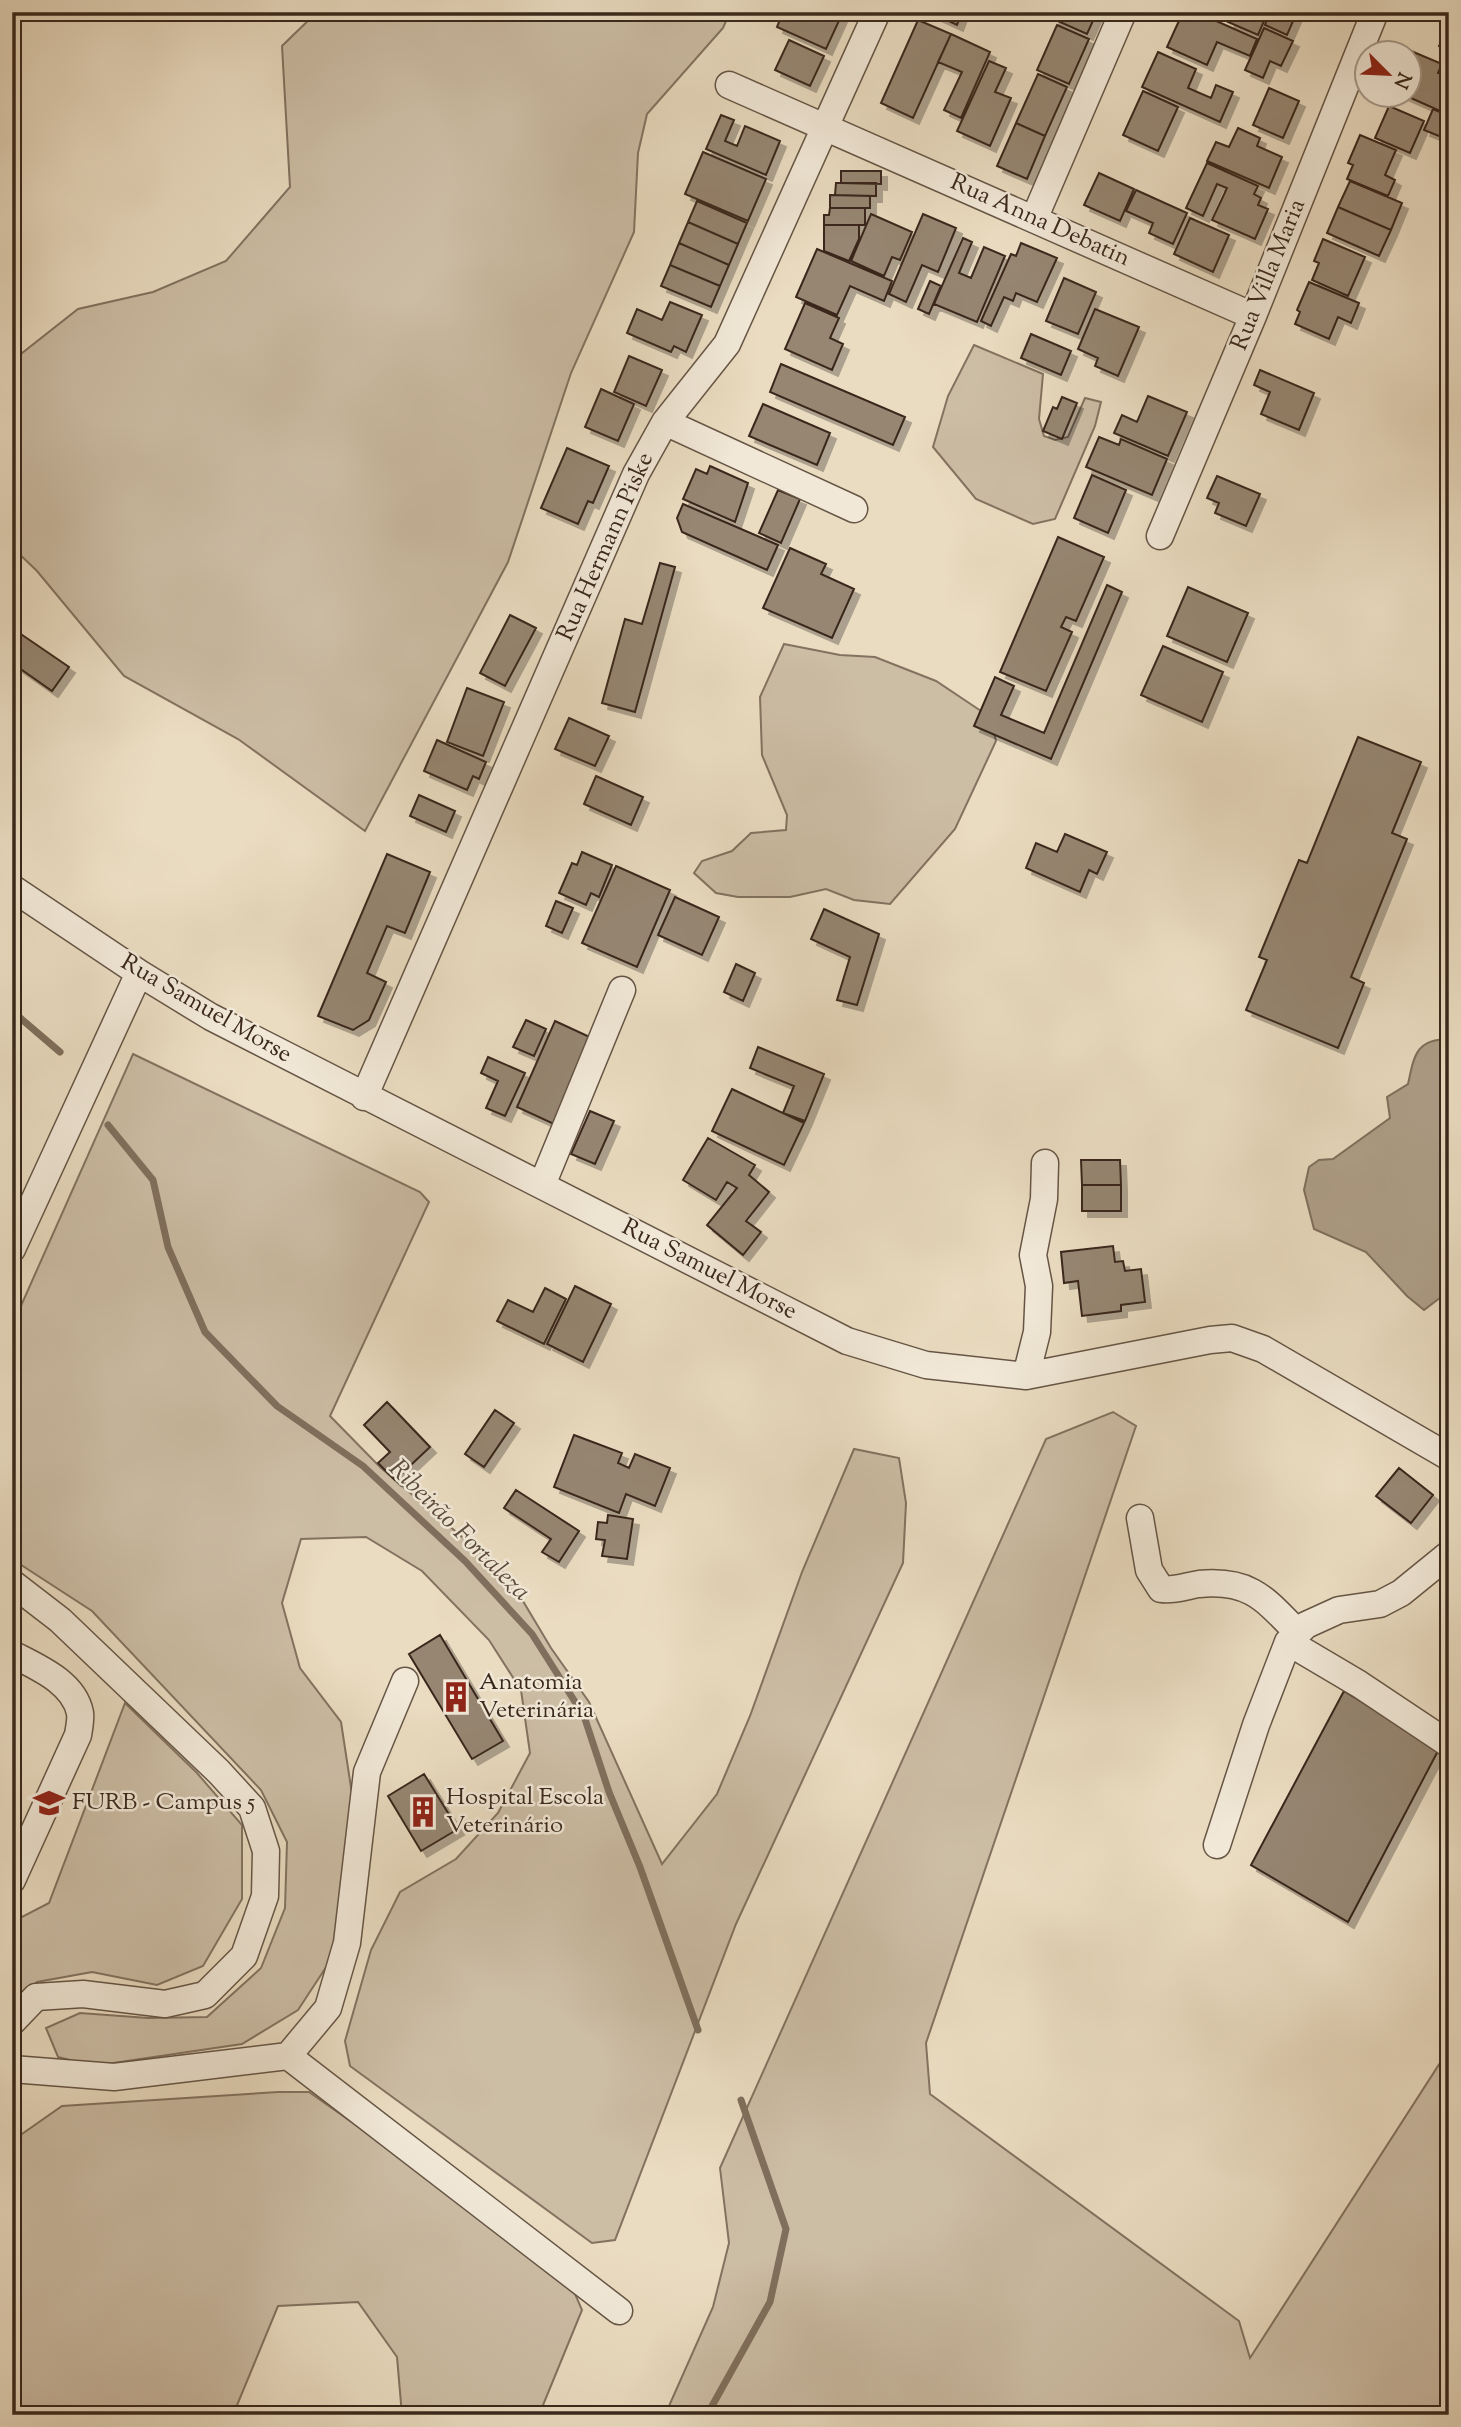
<svg xmlns="http://www.w3.org/2000/svg" width="1461" height="2427" viewBox="0 0 1461 2427" font-family="'Sorts Mill Goudy',serif">
  <style>
    .green { fill: #ccbda5; stroke: #837260; stroke-width: 2 }
    .water { fill: #ae9f89; stroke: #806f5d; stroke-width: 2 }
    .lines { fill: none; stroke-linecap: round; stroke-linejoin: round }
    .stream { stroke: #806f5d; stroke-width: 7 }
    .building { fill: #968672; stroke: #3a281c; stroke-width: 2; filter: url(#shadow) }
    .minor-casing { stroke: #665545; stroke-width: 29 }
    .minor { stroke: #f1e8d7; stroke-width: 26 }
    .labels { text-anchor: middle; dominant-baseline: central; stroke-width: 5; stroke-linejoin: round; paint-order: stroke }
    .street-label { font-size: 24px; fill: #3a281c; stroke: #f1e8d7 }
    .poi-label { font-size: 24px; fill: #3a281c; stroke: #f1e8d7; text-anchor: start }
    .water-label { font-size: 26px; font-style: italic; fill: #5d4c3d; stroke: #f1e8d7 }
  </style>
  <defs>
    <filter id="shadow"><feDropShadow dx="6" dy="6" stdDeviation="0" flood-color="#0004"/></filter>
  </defs>
  <rect width="100%" height="100%" fill="#eadcc1"/>
  <filter id="stains"><feTurbulence type="fractalNoise" baseFrequency=".00286" numOctaves="4"/><feColorMatrix values="0 0 0 0 .2 0 0 0 0 .09 0 0 0 0 .02 0 0 0 .5 -.17"/></filter>
  <radialGradient id="worn" r=".72"><stop offset=".6" stop-color="#630" stop-opacity="0"/><stop offset="1" stop-color="#630" stop-opacity=".3"/></radialGradient>
  <path class="green" d="M317,12h413l-7,16 -76,86 -9,39 -4,79 -63,141 -63,189 -143,269 -127,-92 -114,-63 -87,-105 -25,-24v-186l66,-52 75,-17 73,-31 64,-74 -8,-141z
    M974,345l69,29 -4,45 5,17 11,4 13,-3 17,-39 16,4 -6,24 -40,93 -22,5 -57,-25 -43,-52 15,-51z
    M784,644l56,11 35,2 61,24 54,36 6,24 -41,88 -65,75 -36,-4 -28,-11 -36,8h-52l-22,-4 -22,-20 8,-12 30,-10 19,-18 35,-3 1,-15 -25,-60 -2,-58z
    M133,1054l287,138 9,10 -99,214 51,52 127,108 43,72 38,54 73,162 55,-70 33,-78 52,-144 52,-123 45,9 7,45 -3,60 -167,361 -121,316 -23,3 -242,-177 -5,-25 26,-91 29,-58 56,-33 42,-46 32,-60 -9,-63 -32,-50 -67,-69 -56,-34 -65,2 -19,64 18,65 41,54 15,98 -22,135 -36,55 -56,34 -149,22 -35,-9 -12,-29 34,-15 68,5 59,-1 54,-49 24,-60 2,-66 -26,-52 -169,-179 -80,-52v-233z
    M1113,1412l23,14 -210,617 4,51 309,227 11,37 199,-309v366h-784l48,-108 16,-64 -9,-75 326,-729z
    M125,1703l72,70 45,52v74l-39,67 -46,19 -65,-13 -55,10 -25,28v-88l37,-19z
    M278,2092h31l257,181 16,37 -43,105h-137l-5,-58 -39,-55 -80,4 -45,109h-221v-274l50,-35z"/>
  <path class="water" d="M1449,1039v252l-25,19 -17,-14 -41,-44 -52,-23 -10,-39 5,-23 10,-7 14,-1 57,-41 -3,-21 21,-13c6,-27 7,-45 41,-45z"/>
  <g class="lines">
    <path class="stream" d="M12,1011l48,41
      M108,1125l45,55 15,67 37,85 72,74 86,60 102,95 67,73 52,82 25,76 31,75 58,163
      M707,2415l63,-113 16,-73 -45,-129"/>
  </g>
  <path class="building" d="M783,12l22,4 1,-4h37l-17,37 -49,-22z
    M929,12h33l-5,13z
    M1056,12h41l-10,22 -34,-15z
    M1183,12h13l61,27 -7,17 -33,-14 -10,23 -40,-18z
    M1232,12h36l-10,23 -30,-13z
    M1270,12h27l-10,23 -22,-10z
    M918,20l33,14 -38,84 -32,-15z
    M1057,25l32,14 -20,45 -32,-14z
    M1264,28l29,13 -12,25 -11,-5 -7,17 -18,-8z
    M1446,30l3,1v33l-9,-4 4,-11 -5,-3z
    M951,34l39,18 -29,66 -17,-8 18,-38 -24,-10z
    M789,40l35,16 -14,30 -35,-16z
    M1404,48l38,16 -4,9 11,4 -2,9 -4,-1 -2,5 8,4v21l-47,-21h6v-42h-5z
    M1158,52l38,17 -8,19 23,10 5,-13 17,7 -13,30 -78,-35z
    M989,61l17,7 -11,24 16,6 -21,48 -33,-15z
    M1038,74l29,13 -22,49 -29,-13z
    M1269,88l30,13 -16,37 -30,-13z
    M1143,91l35,16 -20,44 -35,-16z
    M1389,106l35,15 -14,32 -35,-15z
    M1433,109l16,7v24l-25,-10z
    M721,115l13,5 -9,21 12,5 8,-20 35,15 -14,34 -60,-26z
    M1016,123l29,13 -18,43 -30,-13z
    M1238,128l22,10 -3,8 25,11 -13,31 -62,-27 9,-19 13,5z
    M1360,135l36,15 -11,25 10,5 -7,16 -41,-17 6,-14 -5,-2z
    M703,152l63,27 -18,42 -63,-27z
    M1207,163l51,23 -4,8 7,4 -3,7 10,4 -13,30 -43,-19 15,-32 -10,-4 -14,32 -17,-8z
    M841,171h40v13l-40,-1z
    M1099,173l35,16 -14,32 -36,-16z
    M1350,181l52,22 -11,27 -53,-23z
    M836,183h40v13l-41,-1z
    M1136,190l51,23 -14,31 -24,-11 4,-10 -27,-12z
    M830,195l40,1v12h-40z
    M697,201l50,22 -9,21 -50,-22z
    M1338,207l53,23 -12,26 -52,-23z
    M830,208h35v17h-41v-10h5z
    M871,214l41,18 -12,28 -8,-3 -8,19 -33,-15z
    M923,214l33,14 -18,44 -16,-7 -16,37 -17,-8z
    M1190,218l39,17 -16,37 -39,-18z
    M688,222l50,22 -9,21 -50,-22z
    M824,225h35v14l-10,22 -25,-10z
    M963,238l9,4 -13,31 12,5 13,-31 21,9 -28,66 -43,-18z
    M1323,239l42,18 -17,39 -36,-16 7,-17 -5,-2z
    M679,243l50,22 -9,21 -50,-21z
    M1021,243l36,15 -20,44 -21,-9 -3,8 -9,-4 -13,29 -10,-5 30,-67 5,2z
    M817,249l75,32 -8,20 -34,-15 -13,29 -41,-18z
    M670,265l50,21 -9,21 -50,-21z
    M1064,278l32,14 -18,42 -32,-13z
    M930,281l11,5 -12,28 -11,-5z
    M1309,282l50,21 -8,20 -13,-6 -9,22 -34,-15 5,-12 -3,-2z
    M670,302l32,13 -16,37 -12,-6 -3,6 -44,-19 10,-24 25,11z
    M805,303l34,15 -9,20 13,6 -11,26 -47,-21z
    M1095,309l44,18 -21,49 -23,-10 3,-8 -20,-9z
    M1031,334l40,17 -10,24 -40,-17z
    M629,356l33,14 -16,36 -32,-14z
    M781,364l124,53 -12,28 -123,-53z
    M1260,370l54,23 -15,37 -38,-16 9,-22 -16,-7z
    M601,389l33,15 -16,37 -33,-14z
    M1148,396l39,16 -19,44 -54,-23 8,-18 15,7z
    M1062,397l15,6 -15,36 -19,-8 10,-24 4,2z
    M763,404l67,29 -13,32 -68,-29z
    M1099,437l20,8 2,-6 46,20 -15,36 -66,-28z
    M567,448l42,18 -16,37 -5,-2 -10,23 -37,-16z
    M710,466l38,17 -13,39 -52,-23 13,-30 11,5z
    M1092,475l34,15 -18,43 -34,-15z
    M1217,476l43,18 -14,32 -31,-13 4,-10 -12,-5z
    M778,490l22,9 -19,44 -22,-10z
    M683,504l95,41 -11,25 -85,-38 -5,-14z
    M1058,537l46,20 -28,64 -10,-4 -5,10 11,5 -26,59 -46,-19z
    M790,548l36,16 -5,10 33,15 -22,49 -69,-30z
    M660,563l15,4 -40,145 -33,-9 23,-84 17,5z
    M1107,585l15,7 -71,167 -77,-33 21,-49 19,9 -13,29 43,18z
    M1188,587l60,26 -21,49 -60,-26z
    M510,615l26,13 -31,58 -25,-13z
    M12,628l57,39 -17,24 -40,-28z
    M1163,646l60,26 -21,50 -61,-27z
    M467,688l37,14 -21,54 -36,-14z
    M569,718l40,18 -14,30 -40,-17z
    M1358,737l63,25 -29,71 15,6 -56,138 13,6 -26,65 -92,-38 21,-50 -8,-3 40,-97 8,3z
    M437,740l49,22 -7,17 -6,-3 -6,14 -43,-19z
    M596,776l47,21 -12,28 -47,-21z
    M419,795l36,16 -9,21 -36,-16z
    M1065,834l42,18 -10,22 -8,-4 -9,22 -54,-24 10,-25 21,9z
    M582,852l30,13 -13,32 -8,-4 -5,12 -27,-12 13,-30 5,2z
    M387,854l43,18 -25,61 -18,-7 -20,47 19,9 -17,38 -16,10 -35,-14z
    M616,866l54,24 -33,77 -55,-24z
    M675,897l44,20 -17,38 -44,-20z
    M556,901l17,7 -11,25 -16,-7z
    M824,909l55,25 -22,71 -20,-5 13,-43 -39,-18z
    M736,964l19,9 -12,28 -19,-9z
    M526,1020l20,9 -12,27 -21,-9z
    M555,1021l39,18 -38,86 -39,-18z
    M758,1047l66,27 -19,47 -22,-8 11,-27 -44,-18z
    M488,1057l37,16 -20,43 -19,-8 12,-27 -17,-8z
    M732,1089l72,34 -20,42 -72,-34z
    M590,1111l24,10 -19,43 -24,-10z
    M708,1138l47,27 -6,10 20,17 -23,29 15,11 -18,23 -36,-30 30,-37 -10,-6 -11,18 -33,-20z
    M1081,1160h39l1,25h-39z
    M1082,1185h39v26h-39z
    M1113,1246l2,16 8,-1 2,10 16,-2 4,33 -24,3v6l-39,5 -4,-35 -14,2 -3,-31z
    M575,1286l36,18 -28,58 -36,-18z
    M545,1288l21,11 -22,45 -47,-23 11,-21 25,12z
    M387,1402l43,45 -35,33 -17,-17 12,-11 -26,-27z
    M495,1410l19,13 -30,44 -19,-13z
    M574,1435l48,18 -4,10 11,5 6,-14 35,14 -15,38 -29,-12 -7,19 -65,-26z
    M1399,1468l34,27 -22,28 -35,-27z
    M516,1490l63,41 -20,31 -17,-10 9,-13 -47,-31z
    M608,1515l25,4 -6,40 -25,-3 3,-16 -9,-1 2,-17 9,1z
    M440,1635l63,106 -31,18 -63,-105z
    M1344,1691l95,58 -91,173 -97,-57z
    M424,1774l34,55 -37,22 -33,-55z"/>
  <g class="lines">
    <defs>
      <path id="minor" d="M729,85l524,231
        M1034,219l89,-207
        M665,422l189,87
        M1160,536l93,-220 122,-304
        M12,888l127,85 72,44 636,324 79,24 100,11 184,-36 22,-2 31,11 186,108
        M364,1097l272,-623 29,-52 62,-78 150,-332
        M542,1185l80,-195
        M12,1249l127,-276
        M1026,1376l11,-44 2,-46 -6,-31 11,-56 1,-36
        M1140,1518l9,52 12,19c13,2 25,-3 38,-5 51,-5 66,15 99,49
        M12,1583l48,37 159,152 33,36 14,43 -1,45 -21,60 -39,39 -40,9 -82,-10 -47,3 -24,25
        M1288,1642l71,42 90,60
        M12,1654c25,13 62,28 68,59 1,6 -1,16 -2,22l-66,145
        M1217,1845l39,-120 32,-83 18,-17 33,-15 41,-6 21,-11 48,-39
        M288,2056l331,255
        M12,2069l102,8 174,-21 40,-48 19,-65 20,-171 38,-91"/>
    </defs>
    <use href="#minor" class="minor-casing"/>
    <use href="#minor" class="minor"/>
  </g>
  <defs>
    <symbol id="building-bare" viewBox="-9 -9 18 18"><path d="M-4-6H4V6H1V3H-1V6H-4ZM-2.5-4.3h1.7v1.8h-1.7ZM.8-4.3h1.7v1.8H.8ZM-2.5-1h1.7V.8h-1.7ZM.8-1h1.7V.8H.8Z" fill="#8f2418" stroke="#f1e8d7" stroke-width="2.5" paint-order="stroke"/></symbol>
    <symbol id="university-bare" viewBox="-9 -9 18 18"><path d="M0-5L7-2L0 1L-7-2ZM-4 1L0 2.5L4 1V4Q0 6-4 4Z" fill="#8f2418" stroke="#f1e8d7" stroke-width="2.5" paint-order="stroke"/></symbol>
  </defs>
  <g fill-rule="evenodd">
    <use href="#building-bare" x="434" y="1675" width="44" height="44"/>
    <use href="#university-bare" x="27" y="1781" width="44" height="44"/>
    <use href="#building-bare" x="401" y="1790" width="44" height="44"/>
  </g>
  <g class="labels">
    <g class="street-label">
      <text transform="translate(1040 221) rotate(24)">Rua Anna Debatin</text>
      <text transform="translate(1269 275) rotate(-68)">Rua Villa Maria</text>
      <text transform="translate(606 547) rotate(-66)">Rua Hermann Piske</text>
      <text transform="translate(206 1009) rotate(30)">Rua Samuel Morse</text>
      <text transform="translate(709 1270) rotate(27)">Rua Samuel Morse</text>
    </g>
    <g class="poi-label">
      <text x="479" y="1683">Anatomia<tspan x="479" dy="28">Veterinária</tspan></text>
      <text x="446" y="1798">Hospital Escola<tspan x="446" dy="28">Veterinário</tspan></text>
      <text x="72" y="1803">FURB - Campus 5</text>
    </g>
    <g class="water-label">
      <text transform="translate(459 1531) rotate(45)">Ribeirão Fortaleza</text>
    </g>
  </g>
  <rect width="1461" height="2427" fill="none" stroke="#eadcc1" stroke-width="42"/>
  <rect x="14" y="14" width="1433" height="2399" fill="none" stroke="#3a281c" stroke-width="3.5"/>
  <rect x="21" y="21" width="1419" height="2385" fill="none" stroke="#3a281c" stroke-width="2"/>
  <g transform="translate(1388 74) rotate(114)"><circle r="33" fill="#f1e8d7" stroke="#a89b8c" stroke-width="2"/>
  <path d="M0-5L12 26L0 18L-12 26Z" fill="#8f2418"/>
  <text y="-10" font-size="19" font-weight="bold" text-anchor="middle" fill="#3a281c">N</text>
  </g>
  <rect width="100%" height="100%" filter="url(#stains)"/>
  <rect width="100%" height="100%" fill="url(#worn)"/>
</svg>
